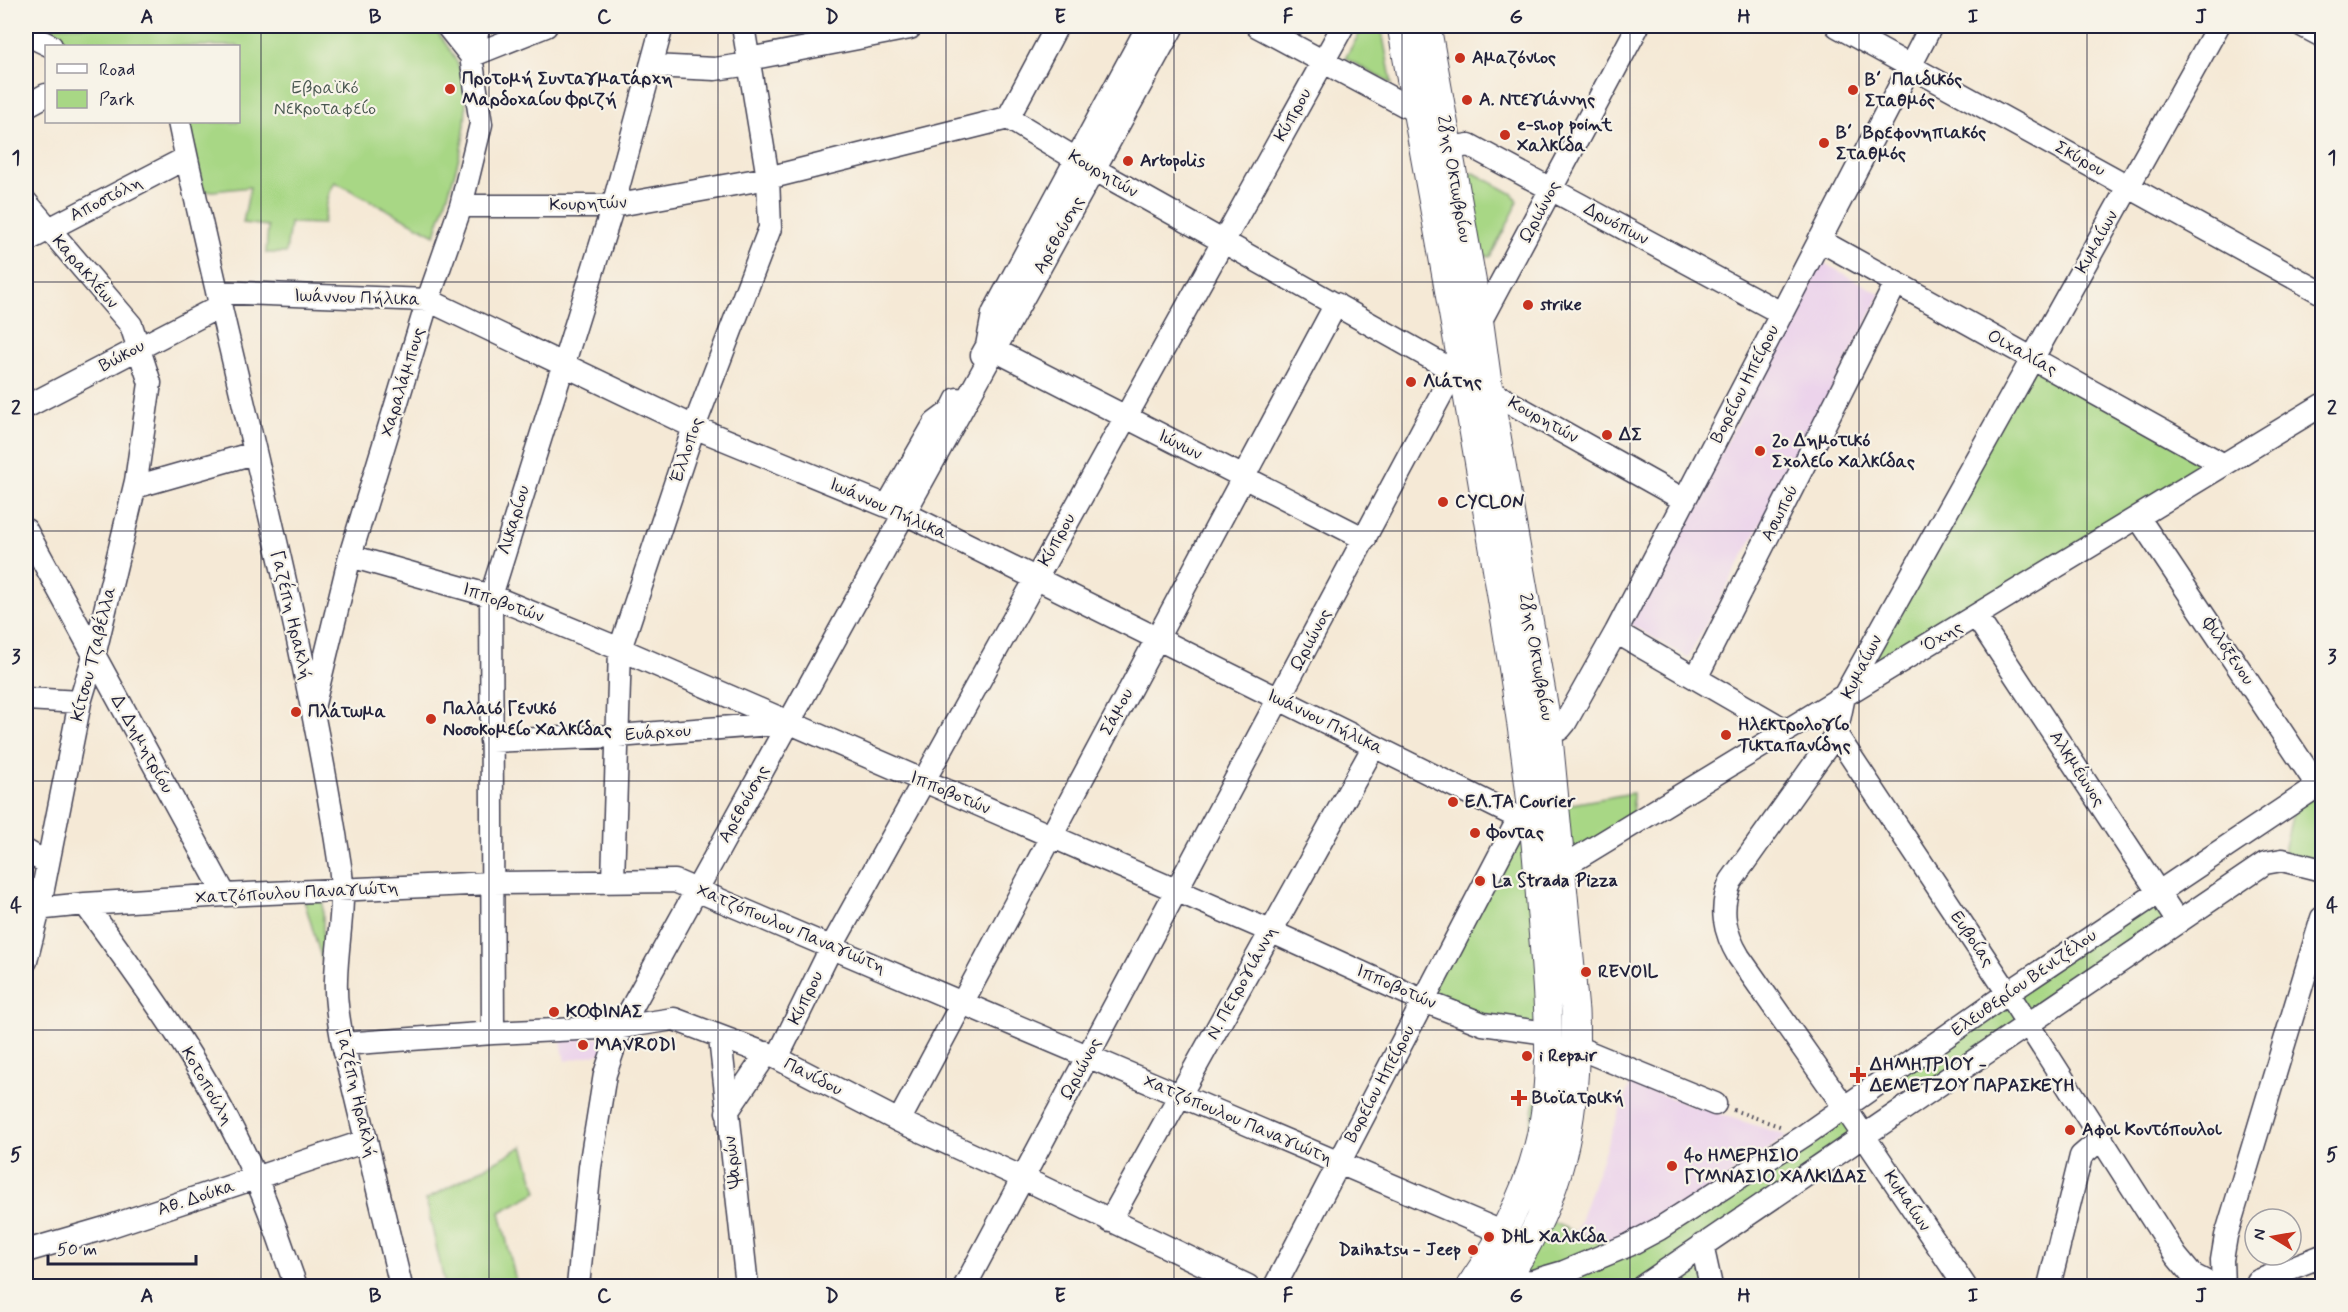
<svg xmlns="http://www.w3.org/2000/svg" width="2348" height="1312" viewBox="0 0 2348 1312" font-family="Mynerve,sans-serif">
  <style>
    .built { fill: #ebd1eb }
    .green { fill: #a8d785; stroke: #657c60; stroke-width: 1.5 }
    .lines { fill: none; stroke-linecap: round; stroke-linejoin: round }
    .minor-casing { stroke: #424052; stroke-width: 25 }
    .major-casing { stroke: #424052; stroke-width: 29 }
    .path { stroke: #424052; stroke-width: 4; stroke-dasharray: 1.5 4.5; stroke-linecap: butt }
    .minor { stroke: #fff; stroke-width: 22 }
    .major { stroke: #fff; stroke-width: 27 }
    .grid { fill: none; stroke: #22223b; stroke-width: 1.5; stroke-opacity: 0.55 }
    .poi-dot { fill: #c8321e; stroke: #f7f3e8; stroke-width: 2 }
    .labels { text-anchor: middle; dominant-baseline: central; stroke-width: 4.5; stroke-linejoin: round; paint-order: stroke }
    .poi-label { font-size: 18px; font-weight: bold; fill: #22223b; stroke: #f7f3e8; text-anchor: start }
    .park-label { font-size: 18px; fill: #4a5851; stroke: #f7f3e8 }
    .street-label { font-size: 18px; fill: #22223b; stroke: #f7f3e8 }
    .neatline { fill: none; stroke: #22223b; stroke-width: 2 }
    .grid-label { font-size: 20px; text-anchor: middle; font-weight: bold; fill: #22223b }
  </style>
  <rect width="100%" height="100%" fill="#f7f3e8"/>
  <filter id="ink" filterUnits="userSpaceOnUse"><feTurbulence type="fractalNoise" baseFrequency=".0167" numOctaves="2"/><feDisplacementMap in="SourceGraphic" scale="12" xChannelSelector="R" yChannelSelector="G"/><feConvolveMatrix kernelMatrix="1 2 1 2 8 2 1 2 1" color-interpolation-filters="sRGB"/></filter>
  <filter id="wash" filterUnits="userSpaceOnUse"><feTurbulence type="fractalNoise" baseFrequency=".008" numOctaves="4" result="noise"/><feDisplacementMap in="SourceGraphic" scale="24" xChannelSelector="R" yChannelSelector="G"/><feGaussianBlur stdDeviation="1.35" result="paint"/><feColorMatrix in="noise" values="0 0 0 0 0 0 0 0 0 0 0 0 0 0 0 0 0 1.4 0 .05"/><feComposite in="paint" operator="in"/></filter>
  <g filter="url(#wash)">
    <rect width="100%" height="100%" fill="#f5e9d6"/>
    <path class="built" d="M1822,262l59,32 -72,141 -121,223 -58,-34z
      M604,1037l-1,16 -38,8 -5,-23z
      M1631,1082l9,6 148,48 -122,83 -60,25 -30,-11 32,-92z"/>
    <path class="green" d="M26,26h406c11,13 24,30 29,47 16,54 -11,111 -26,162l-100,-53 -6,12 -6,30 -33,-1 -4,30h-20l2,-27 -25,-3 7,-36 -46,5 -17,-70h51v-76h-185z
      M1364,26h17l11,58 -47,-26z
      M1474,173l39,21 4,7 -2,8 -25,48 -9,-3 -13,-80z
      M2032,359l192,106 -380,231z
      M2322,783v87l-40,-10 14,-61z
      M1633,793v22l-72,53 13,125 -32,225 64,27 7,6 232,-143 18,28 -160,109 19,41h-252l46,-78 31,-174 -123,-33 95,-183 36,-11z
      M2158,892l20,30 -261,177 -18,-29z
      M304,900l19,2v62z
      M523,1146l14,46 -37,20 17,74h-72l-19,-86z"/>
  </g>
  <g filter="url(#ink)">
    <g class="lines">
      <defs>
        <path id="minor" d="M447,26l24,30
          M1257,26l160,86
          M1837,26l485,267
          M2303,26l19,10
          M26,34l25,12
          M471,56l75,-30
          M749,59l161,-31v-2
          M651,66l64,3 35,-5
          M26,106l20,-11
          M1008,118l49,-92
          M179,122c52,248 123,493 161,744 6,37 -3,75 -4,113 -1,22 3,43 7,65l58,242
          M1449,148l20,-3 312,168
          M26,202l105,123 19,58 -14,98 -42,175 -14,46 -41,207 -13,52
          M461,206h152l155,-28 240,-60 68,41 608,341
          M1819,240l405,225
          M26,241l160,-83
          M217,292l211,8 266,127 210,86 615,305 14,-2
          M987,346l378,193
          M982,355l5,-9 6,-32 155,-288
          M26,407l194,-101
          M135,487l119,-34
          M887,506l48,-83 16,-12 6,-12
          M2138,517l179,268
          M26,530l199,365
          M350,556l141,40 129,53 650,282 154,70 59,23 64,9
          M1976,616l202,306
          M1616,632l171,99
          M1696,678l200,-395
          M26,699l54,3
          M314,704l36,-148 78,-256 33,-94 20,-82 -10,-68 8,-30
          M1549,733l11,-4 5,-6 51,-91 315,-606
          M1836,734l172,259 168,263 15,18 23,12
          M491,741l127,-5 167,-13
          M26,851l21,12
          M1561,868l761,-463
          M613,881l7,-232 74,-222 76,-199 -2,-50 -25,-152
          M85,904c64,87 128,175 171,275 16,35 27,72 40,107
          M26,910l59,-6 140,-9 267,-12 183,-2 829,352
          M493,1033l-2,-437 122,-390 49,-180
          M720,1038l27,248
          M343,1044l150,-11 128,-6 53,-8 103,39 122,63 124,57 225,108
          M1576,1047l139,57
          M777,1058l55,-112 511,-920
          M727,1112l40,-59
          M899,1121l437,-817
          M1110,1221l264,-475
          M1702,1245l9,41
          M26,1251l79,-23 261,-87
          M1504,1282l29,-1 31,-9 65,-27 30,-16 146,-94 203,-142 314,-210
          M578,1286l12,-119 15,-93 16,-47 552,-1001
          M965,1286l673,-1260
          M1275,1286l244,-468
          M1643,1286l622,-423 17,-3 40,10
          M1965,1286l-120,-178 -106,-151c-15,-25 -20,-49 -8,-76l105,-147 8,-38 374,-670
          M2049,1286l32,-130 21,-18
          M2223,1286l-1,-26 4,-24 96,-318
          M2260,1286l-2,-5 64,-25"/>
        <path id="major" d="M1401,26c30,168 61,335 89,504 20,119 40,238 49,359 5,73 17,168 3,239 -11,58 -39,110 -72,158
          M1427,26l53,298 9,66 59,337 27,284c4,104 -13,190 -74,275"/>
      </defs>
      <use href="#minor" class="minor-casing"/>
      <use href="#major" class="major-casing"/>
      <path class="path" d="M401,26l4,3 17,-3
        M1733,1110l49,17"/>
      <use href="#minor" class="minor"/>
      <use href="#major" class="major"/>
    </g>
  </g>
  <path class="grid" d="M261,26v1260M489,26v1260M718,26v1260M946,26v1260M1174,26v1260M1402,26v1260M1630,26v1260M1859,26v1260M2087,26v1260M26,282h2296M26,531h2296M26,781h2296M26,1030h2296"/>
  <g class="poi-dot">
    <circle cx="1460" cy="58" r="6"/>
    <circle cx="450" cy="89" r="6"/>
    <circle cx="1853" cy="90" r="6"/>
    <circle cx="1467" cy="100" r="6"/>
    <circle cx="1505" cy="135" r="6"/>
    <circle cx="1824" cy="143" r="6"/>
    <circle cx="1128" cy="161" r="6"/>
    <circle cx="1528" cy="305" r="6"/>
    <circle cx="1411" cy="382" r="6"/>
    <circle cx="1607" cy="435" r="6"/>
    <circle cx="1760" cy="451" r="6"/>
    <circle cx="1443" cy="502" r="6"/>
    <circle cx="296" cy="712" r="6"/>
    <circle cx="431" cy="719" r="6"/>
    <circle cx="1726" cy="735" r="6"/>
    <circle cx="1453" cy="802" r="6"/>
    <circle cx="1475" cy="833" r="6"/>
    <circle cx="1480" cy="881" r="6"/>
    <circle cx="1586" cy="972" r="6"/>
    <circle cx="554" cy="1012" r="6"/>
    <circle cx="583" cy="1045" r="6"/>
    <circle cx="1527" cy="1056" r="6"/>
    <path d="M1855 1066h6v6h6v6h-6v6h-6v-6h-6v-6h6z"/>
    <path d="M1516 1089h6v6h6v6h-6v6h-6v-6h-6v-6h6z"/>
    <circle cx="2070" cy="1130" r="6"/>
    <circle cx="1672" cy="1166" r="6"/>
    <circle cx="1489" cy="1237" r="6"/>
    <circle cx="1473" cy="1250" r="6"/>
  </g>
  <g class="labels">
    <g class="poi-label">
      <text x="1472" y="58">Αμαζόνιος</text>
      <text x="462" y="79">Προτομή Συνταγματάρχη<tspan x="462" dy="21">Μαρδοχαίου Φριζή</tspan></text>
      <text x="1865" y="80">Β΄ Παιδικός<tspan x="1865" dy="21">Σταθμός</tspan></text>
      <text x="1479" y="100">Α. Ντεγιάννης</text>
      <text x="1517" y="125">e-shop point<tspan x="1517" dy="21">Χαλκίδα</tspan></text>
      <text x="1836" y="133">Β΄ Βρεφονηπιακός<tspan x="1836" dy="21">Σταθμός</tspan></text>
      <text x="1140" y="161">Artopolis</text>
      <text x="1540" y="305">strike</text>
      <text x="1423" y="382">Λιάτης</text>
      <text x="1619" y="435">ΔΣ</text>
      <text x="1772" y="441">2ο Δημοτικό<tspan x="1772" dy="21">Σχολείο Χαλκίδας</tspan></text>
      <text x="1455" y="502">CYCLON</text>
      <text x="443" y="709">Παλαιό Γενικό<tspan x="443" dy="21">Νοσοκομείο Χαλκίδας</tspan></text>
      <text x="308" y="712">Πλάτωμα</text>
      <text x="1738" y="725">Ηλεκτρολογίο<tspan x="1738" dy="21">Τικταπανίδης</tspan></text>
      <text x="1465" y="802">ΕΛ.ΤΑ Courier</text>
      <text x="1487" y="833">Φοντας</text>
      <text x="1492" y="881">La Strada Pizza</text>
      <text x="1598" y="972">REVOIL</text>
      <text x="566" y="1012">ΚΟΦΙΝΑΣ</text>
      <text x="595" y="1045">MAVRODI</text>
      <text x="1539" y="1056">i Repair</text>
      <text x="1870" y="1065">ΔΗΜΗΤΡΙΟΥ -<tspan x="1870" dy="21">ΔΕΜΕΤΖΟΥ ΠΑΡΑΣΚΕΥΗ</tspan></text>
      <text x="1532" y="1098">Βιοϊατρική</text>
      <text x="2082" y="1130">Αφοι Κοντόπουλοι</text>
      <text x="1684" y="1156">4ο ΗΜΕΡΗΣΙΟ<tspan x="1684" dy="21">ΓΥΜΝΑΣΙΟ ΧΑΛΚΙΔΑΣ</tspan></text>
      <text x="1501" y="1237">DHL Χαλκίδα</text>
      <text x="1461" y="1250" text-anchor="end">Daihatsu - Jeep</text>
    </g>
    <g class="park-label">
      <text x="325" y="88">Εβραϊκό<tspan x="325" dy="21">Νεκροταφείο</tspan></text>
    </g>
    <g class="street-label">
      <text transform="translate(1293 115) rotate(-61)">Κύπρου</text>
      <text transform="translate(2080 159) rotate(29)">Σκύρου</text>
      <text transform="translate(1103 174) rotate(30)">Κουρητών</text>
      <text transform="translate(1454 179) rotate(80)">28ης Οκτωβρίου</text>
      <text transform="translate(106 199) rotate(-27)">Αποστόλη</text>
      <text transform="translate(588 204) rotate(-2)">Κουρητών</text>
      <text transform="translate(1540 212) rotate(-62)">Ωριώνος</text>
      <text transform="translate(1616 224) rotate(28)">Δρυόπων</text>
      <text transform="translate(1059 235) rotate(-61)">Αρεθούσης</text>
      <text transform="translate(2097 242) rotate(-61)">Κυμαίων</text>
      <text transform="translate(85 272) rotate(49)">Καρακλέων</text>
      <text transform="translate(357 298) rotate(2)">Ιωάννου Πήλικα</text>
      <text transform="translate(2022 353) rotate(29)">Οιχαλίας</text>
      <text transform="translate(122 356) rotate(-28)">Βώκου</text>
      <text transform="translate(403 382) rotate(-73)">Χαραλάμπους</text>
      <text transform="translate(1745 384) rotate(-63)">Βορείου Ηπείρου</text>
      <text transform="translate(1543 420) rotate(29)">Κουρητών</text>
      <text transform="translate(1180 445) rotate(27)">Ιώνων</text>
      <text transform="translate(687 450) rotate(-71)">Έλλοπος</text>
      <text transform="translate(888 509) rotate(24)">Ιωάννου Πήλικα</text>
      <text transform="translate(1780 513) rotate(-63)">Ασωπού</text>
      <text transform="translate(514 520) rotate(-73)">Λικαρίου</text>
      <text transform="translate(1057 540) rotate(-61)">Κύπρου</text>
      <text transform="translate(503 603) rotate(20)">Ιπποβοτών</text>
      <text transform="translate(291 615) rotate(77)">Γαζέπη Ηρακλή</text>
      <text transform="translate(1942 637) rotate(-31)">Όχης</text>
      <text transform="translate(1311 640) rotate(-62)">Ωριώνος</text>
      <text transform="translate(2228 651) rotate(56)">Φιλόξενου</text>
      <text transform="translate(94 654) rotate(-76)">Κίτσου Τζαβέλλα</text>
      <text transform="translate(1536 657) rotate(80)">28ης Οκτωβρίου</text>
      <text transform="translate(1862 667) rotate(-63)">Κυμαίων</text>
      <text transform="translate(1117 712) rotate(-62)">Σάμου</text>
      <text transform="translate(1325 722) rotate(26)">Ιωάννου Πήλικα</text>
      <text transform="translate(658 733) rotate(-4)">Ευάρχου</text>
      <text transform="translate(142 744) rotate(61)">Δ. Δημητρίου</text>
      <text transform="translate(2077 769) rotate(57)">Αλκμέωνος</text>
      <text transform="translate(950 793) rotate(23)">Ιπποβοτών</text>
      <text transform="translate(744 804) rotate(-61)">Αρεθούσης</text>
      <text transform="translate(297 893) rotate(-3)">Χατζόπουλου Παναγιώτη</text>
      <text transform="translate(791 929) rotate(23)">Χατζόπουλου Παναγιώτη</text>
      <text transform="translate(1972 939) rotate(56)">Ευβοίας</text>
      <text transform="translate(1242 983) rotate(-61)">Ν. Πετρογιάννη</text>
      <text transform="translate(2024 983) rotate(-35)">Ελευθερίου Βενιζέλου</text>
      <text transform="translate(1396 987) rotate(24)">Ιπποβοτών</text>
      <text transform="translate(806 998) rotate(-64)">Κύπρου</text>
      <text transform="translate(1081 1069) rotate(-62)">Ωριώνος</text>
      <text transform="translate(813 1077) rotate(27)">Πανίδου</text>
      <text transform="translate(1380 1084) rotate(-62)">Βορείου Ηπείρου</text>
      <text transform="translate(207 1086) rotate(60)">Κοτοπούλη</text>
      <text transform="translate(356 1093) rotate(77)">Γαζέπη Ηρακλή</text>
      <text transform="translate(1238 1120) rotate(23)">Χατζόπουλου Παναγιώτη</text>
      <text transform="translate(733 1162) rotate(-97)">Ψαρών</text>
      <text transform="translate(196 1198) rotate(-18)">Αθ. Δούκα</text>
      <text transform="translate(1907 1201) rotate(56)">Κυμαίων</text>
    </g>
  </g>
  <rect width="2348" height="1312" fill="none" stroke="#f7f3e8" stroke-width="66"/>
  <rect x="45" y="45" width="195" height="78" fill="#f7f3e8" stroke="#a29fa3" stroke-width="1.5"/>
  <rect x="57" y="64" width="30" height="9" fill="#ffffff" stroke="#a29fa3" stroke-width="1.5"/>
  <text x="99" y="75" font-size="18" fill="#22223b">Road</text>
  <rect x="57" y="90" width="30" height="18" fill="#a8d785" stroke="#a29fa3" stroke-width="1.5"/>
  <text x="99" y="105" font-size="18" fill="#22223b">Park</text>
  <g transform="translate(2273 1237) rotate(281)"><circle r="28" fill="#f7f3e8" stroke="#a29fa3" stroke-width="1.5"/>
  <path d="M0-4.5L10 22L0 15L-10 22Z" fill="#c8321e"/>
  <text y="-9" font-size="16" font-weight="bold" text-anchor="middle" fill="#22223b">N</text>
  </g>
  <path d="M48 1255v9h148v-9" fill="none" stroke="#22223b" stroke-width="3"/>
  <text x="57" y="1255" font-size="18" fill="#22223b" stroke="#f7f3e8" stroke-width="4.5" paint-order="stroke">50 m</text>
  <rect x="33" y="33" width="2282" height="1246" class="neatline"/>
  <g class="grid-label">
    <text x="147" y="23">A</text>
    <text x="375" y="23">B</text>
    <text x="604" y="23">C</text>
    <text x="832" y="23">D</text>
    <text x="1060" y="23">E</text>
    <text x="1288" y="23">F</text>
    <text x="1516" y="23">G</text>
    <text x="1744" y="23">H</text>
    <text x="1973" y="23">I</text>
    <text x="2201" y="23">J</text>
    <text x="16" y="164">1</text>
    <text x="2332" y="164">1</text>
    <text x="16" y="414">2</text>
    <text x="2332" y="414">2</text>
    <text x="16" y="663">3</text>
    <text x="2332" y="663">3</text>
    <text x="16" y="912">4</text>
    <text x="2332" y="912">4</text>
    <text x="16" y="1161">5</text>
    <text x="2332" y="1161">5</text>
    <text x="147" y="1302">A</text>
    <text x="375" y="1302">B</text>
    <text x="604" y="1302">C</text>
    <text x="832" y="1302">D</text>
    <text x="1060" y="1302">E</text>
    <text x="1288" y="1302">F</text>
    <text x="1516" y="1302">G</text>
    <text x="1744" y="1302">H</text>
    <text x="1973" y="1302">I</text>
    <text x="2201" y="1302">J</text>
  </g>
</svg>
